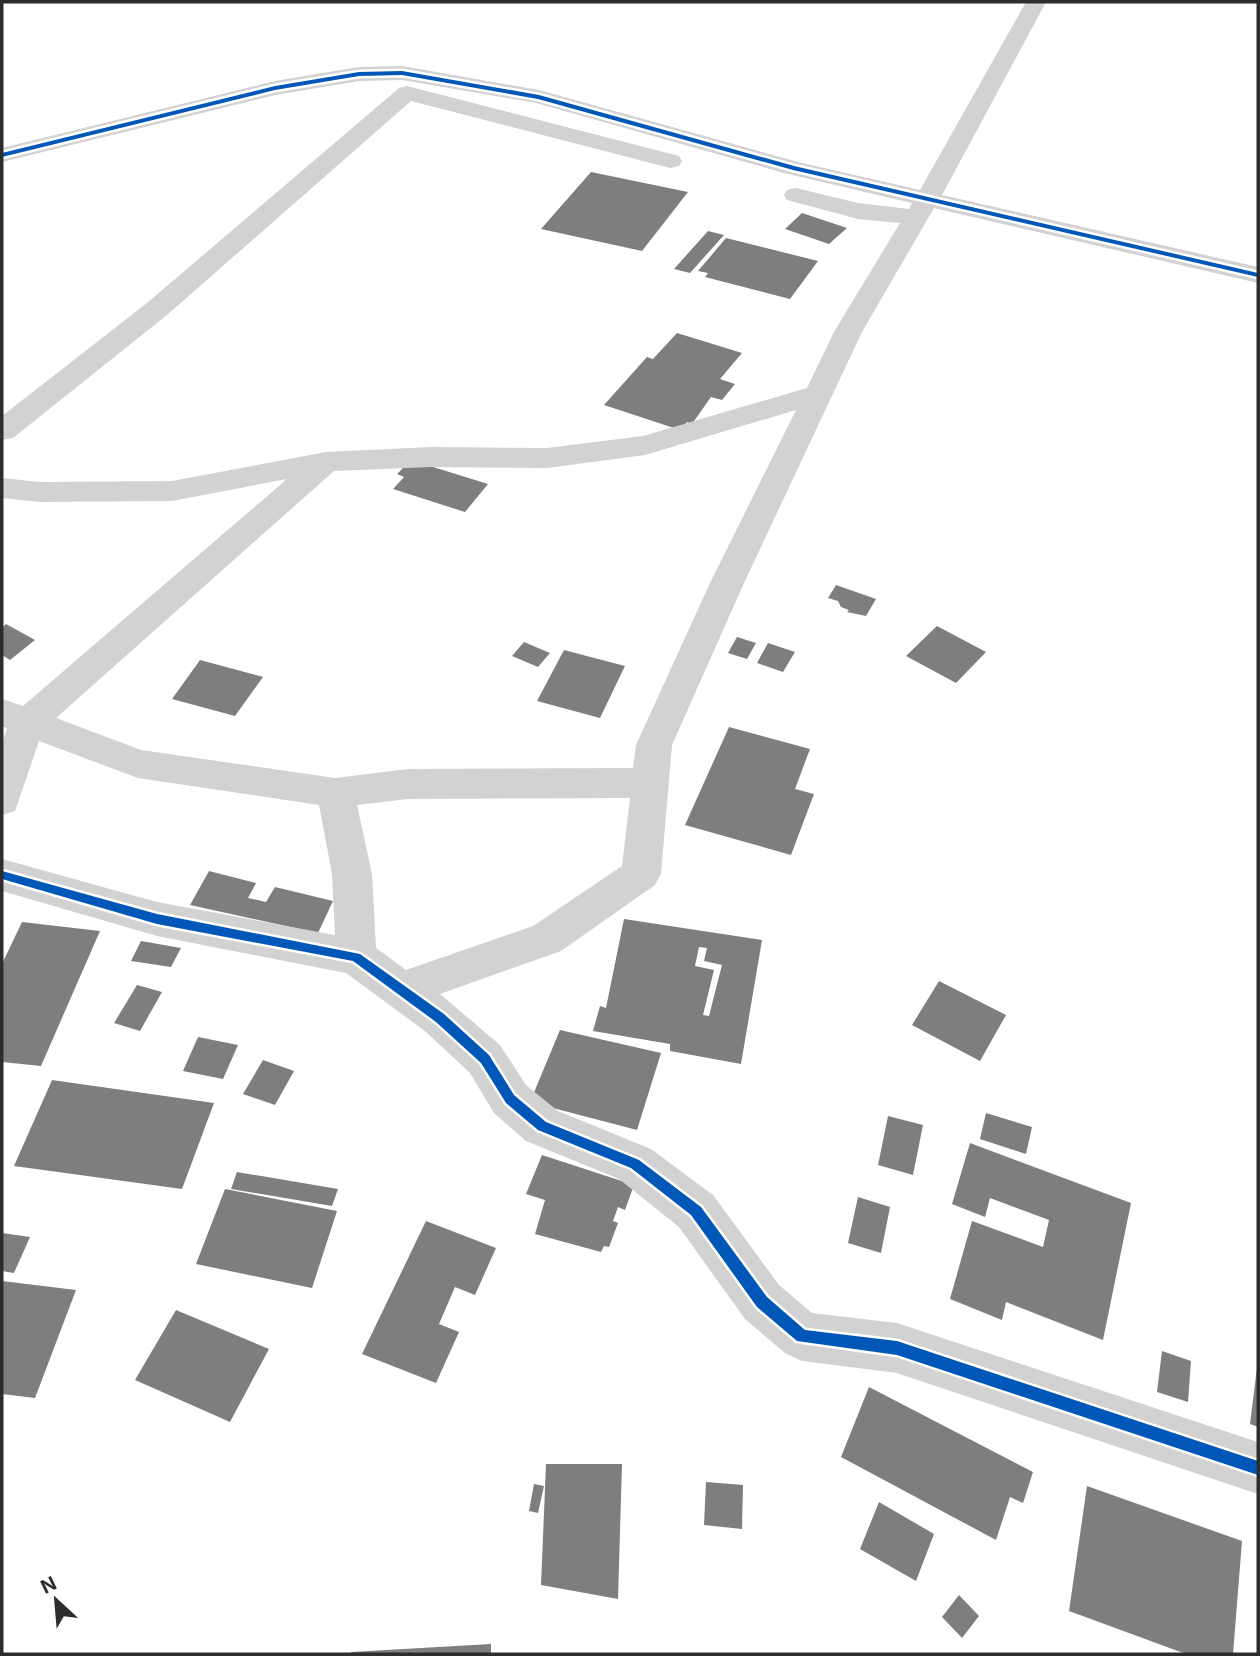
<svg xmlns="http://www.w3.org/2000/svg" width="1260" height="1656" viewBox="0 0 1260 1656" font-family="Inter,sans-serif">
  <rect width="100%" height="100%" fill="#fff"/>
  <path fill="#7e7e7e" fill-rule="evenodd" d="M591,172L688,192L642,251L541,229Z
    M802,213L847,228L829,244L785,229Z
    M708,231L724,235L690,273L674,269Z
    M726,238L818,261L790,299L705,277L708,273L698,271Z
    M677,333L742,353L720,379L735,384L722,400L711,397L692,424L687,422L680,430L604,405L647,357L653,359Z
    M417,462L488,484L465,512L393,489L404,477L397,474L406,465Z
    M836,585L876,599L866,616L847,612L849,610L841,607L838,601L828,598Z
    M6,624L35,640L10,660L2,655V628Z
    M937,626L986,652L956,683L906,656Z
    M737,637L756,643L747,659L728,653Z
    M524,642L550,653L538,667L512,656Z
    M768,643L795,652L783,672L757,663Z
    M564,650L625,666L600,718L537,701Z
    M200,660L263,677L235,716L172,699Z
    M729,727L810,749L795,789L814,794L791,855L685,825Z
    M209,871L256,883L248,898L266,902L275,887L333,901L318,933L190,905Z
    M624,919L762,940L741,1064L670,1051V1044L593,1031L600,1006L606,1008ZM699,947L707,948L704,961L722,965L709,1016L703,1015L714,970L695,966Z
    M22,922L100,931L41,1066L2,1062V964Z
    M141,941L181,948L171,967L131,961Z
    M939,981L1006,1015L980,1061L912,1025Z
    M137,985L162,992L140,1031L114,1023Z
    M560,1030L661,1053L637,1130L530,1102Z
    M198,1037L238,1045L223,1079L183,1071Z
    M263,1060L294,1071L275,1105L243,1094Z
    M52,1080L214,1103L182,1189L14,1166Z
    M986,1113L1032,1127L1026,1154L980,1139Z
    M888,1116L923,1125L913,1175L878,1165Z
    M970,1143L1131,1203L1103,1340L1006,1302L1002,1320L950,1299L972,1221L1043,1247L1049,1220L990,1198L985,1217L952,1204Z
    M542,1155L634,1185L625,1210L618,1207L613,1221L618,1223L609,1247L604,1246L601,1252L535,1234L545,1200L526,1194Z
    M237,1172L338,1189L332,1206L231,1189Z
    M225,1189L337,1211L312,1288L196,1264Z
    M858,1197L890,1207L881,1253L848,1243Z
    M426,1221L496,1248L475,1295L455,1287L439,1324L459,1332L436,1383L362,1354Z
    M2,1233L30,1237L14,1273L2,1271Z
    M2,1281L76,1290L35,1398L2,1394Z
    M176,1310L269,1349L230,1422L135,1380Z
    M1162,1351L1191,1361L1188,1402L1157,1392Z
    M1257,1368H1258V1427L1250,1424Z
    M869,1387L1033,1472L1023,1503L1010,1497L996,1540L841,1457Z
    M546,1464H622L618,1599L541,1585Z
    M706,1482L743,1485L742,1529L704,1525Z
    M534,1484L544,1486L538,1513L529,1511Z
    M1087,1486L1242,1541L1233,1654H1186L1069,1611Z
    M879,1502L934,1534L916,1581L860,1549Z
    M959,1595L979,1616L962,1638L942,1617Z
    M491,1644V1654H351V1652Z"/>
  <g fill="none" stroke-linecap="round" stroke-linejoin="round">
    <path fill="#d2d2d2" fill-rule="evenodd" d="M1026,2H1046L942,195L1258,267V283L934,208L862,332L744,583L672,745L661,874L655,885L561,951L440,994L500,1045L526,1085L558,1111L651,1149L713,1195L779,1285L812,1313L897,1323L1258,1442V1494L897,1373L802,1361L785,1353L745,1319L679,1227L619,1179L526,1141L494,1113L470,1073L425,1031L346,973L157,936L2,891V859L157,902L335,935L332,874L319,805L138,778L39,741L15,811L2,815V744L7,728L2,726V699L23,706L287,479L172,501L40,502L2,498V478L40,482L172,481L326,452L431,447L547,448L643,436L807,388L834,332L900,223L858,219L787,200L784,195L787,190L796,188L858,203L909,209L912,203L784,173L536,103L402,80L359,81L275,95L2,162V148L275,81L359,67L402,66L539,90L798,162L920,190ZM796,410L710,583L636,745L633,768L408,769L335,778L141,750L56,718L334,471L431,467L547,468L645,455ZM630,798L622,866L533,926L406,970L376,948L372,874L357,805L408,799Z
      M407,86L679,156L682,161L679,166L670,168L411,101L167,315L13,438L2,440V416L147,303L399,88Z"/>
    <g stroke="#fff" stroke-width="5">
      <path id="cycleway" d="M402,71L539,95L794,166L1258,273V277L793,170L538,99L402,75L359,76L275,90L2,157V153L275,86L359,72Z
        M2,871L157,914L360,954L444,1014L489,1055L514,1095L546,1122L639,1160L701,1207L767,1297L805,1330L897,1341L1258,1461V1475L897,1355L797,1341L757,1307L691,1215L631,1168L538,1130L506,1103L481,1063L436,1022L353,961L157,924L2,879Z"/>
    </g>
    <use href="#cycleway" fill="#0057b8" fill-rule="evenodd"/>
  </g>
  <rect width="1260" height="1656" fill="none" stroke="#2d2d2d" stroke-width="7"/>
  <g transform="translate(56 1600) rotate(334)" stroke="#ffffff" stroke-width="5" paint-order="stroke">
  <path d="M0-5L12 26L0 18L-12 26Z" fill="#2d2d2d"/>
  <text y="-10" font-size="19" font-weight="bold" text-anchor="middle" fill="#2d2d2d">N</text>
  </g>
</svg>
